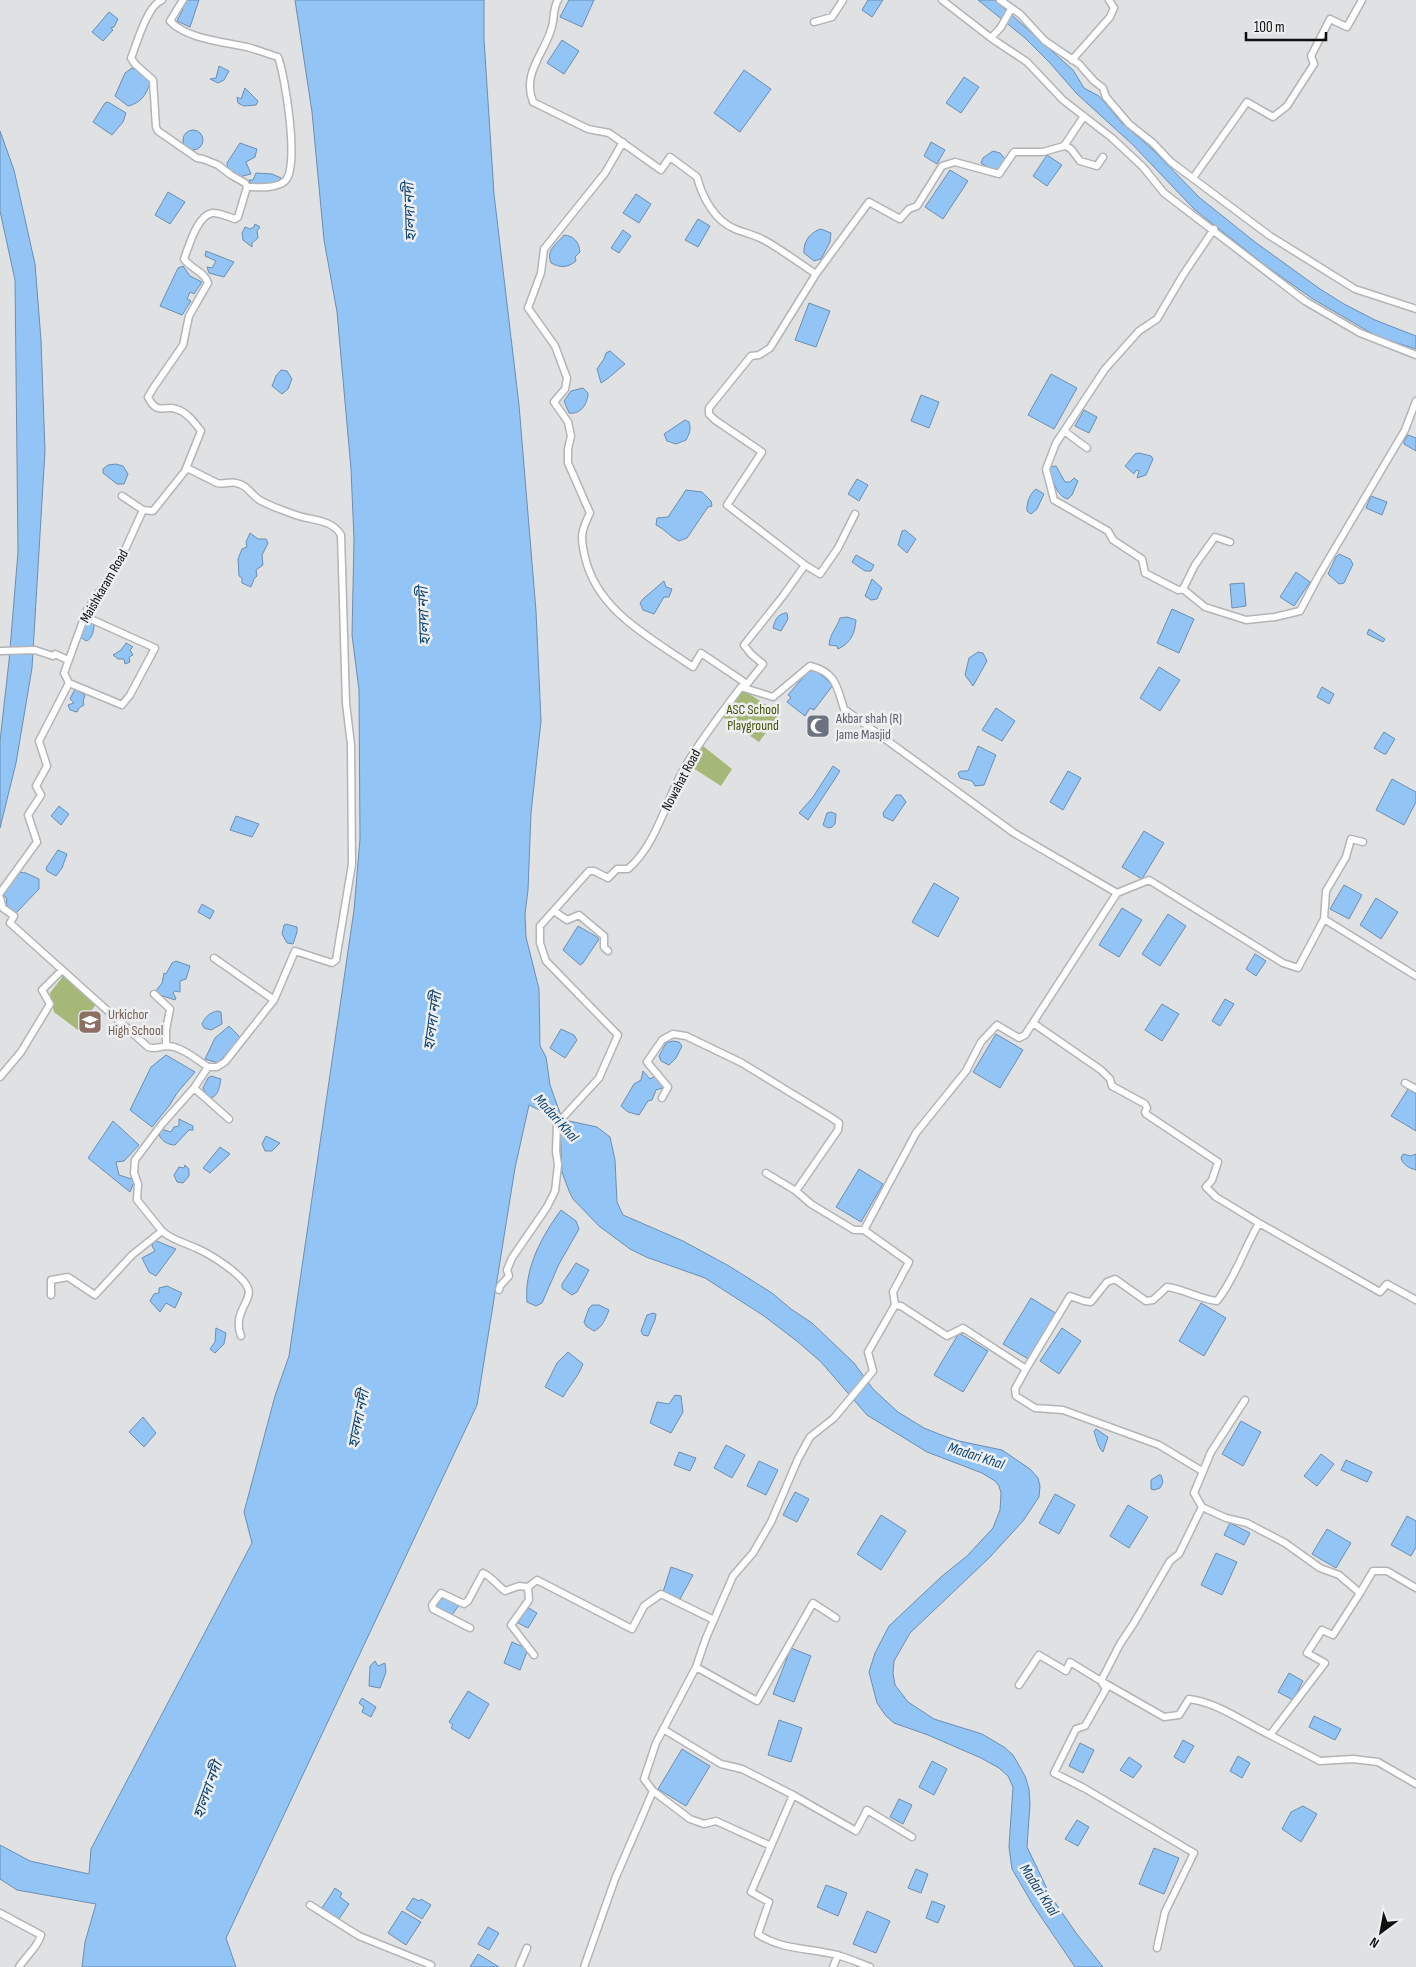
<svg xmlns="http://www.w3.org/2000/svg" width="1416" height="1967" viewBox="0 0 1416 1967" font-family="'Sofia Sans Condensed','Noto Sans Bengali',sans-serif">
  <rect width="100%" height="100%" fill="#e0e1e3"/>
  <path fill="#a6b878" d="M743,690L768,706L778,716L759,742L723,717Z
    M703,746L732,769L721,786L690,766Z
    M64,975L96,1004L78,1030L54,1012L50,993Z"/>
  <path fill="#93c4f6" stroke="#6b8eb1" d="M181,0H199L190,27L177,21L183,9L179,7Z
    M295,0H484V39L494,194L519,405L536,611L541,721L531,813L528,890L525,914L526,937L539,989L540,1046L546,1057L550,1085L560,1113L569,1121L597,1127L610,1137L615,1160L617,1202L623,1215L683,1241L729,1266L772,1293L791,1309L812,1323L854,1363L873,1389L898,1412L924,1428L944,1436L959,1441L1002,1450L1030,1469L1038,1478L1040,1486L1039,1497L1023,1521L989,1558L910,1633L894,1661L893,1673L895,1685L908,1702L934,1719L982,1734L1004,1747L1013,1755L1025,1776L1029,1789L1030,1804L1027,1847L1050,1895L1076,1933L1103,1967H1075L1033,1905L1012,1869L1009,1847L1013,1787L1008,1776L999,1768L981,1758L928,1735L894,1723L886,1716L877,1703L869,1672L875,1653L889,1626L941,1577L967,1556L993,1528L1000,1510L1001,1493L999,1486L995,1481L982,1473L927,1452L867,1415L821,1362L798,1342L764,1316L705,1278L646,1257L630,1249L599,1226L573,1199L569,1191L562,1172L560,1127L552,1116L529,1105L515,1168L477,1405L226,1938L236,1967H82L85,1942L96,1904L17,1890L0,1879V1845L30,1861L89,1874L91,1849L252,1543L244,1512L275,1396L289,1356L354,910L360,839L359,690L352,635L354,539L351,469L337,312L324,240L312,112Z
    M569,0H594L582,27L560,17Z
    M868,0H883L872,17L862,10Z
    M978,0H995L1073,70L1084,88L1099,96L1122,123L1152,149L1200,198L1255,242L1320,289L1344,304L1375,320L1416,336V349L1378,337L1313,299L1266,266L1195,210L1132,144L1077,94L1050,63L1025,38Z
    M109,12L118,19L114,27L111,28L113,30L103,41L92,32Z
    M562,40L579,51L564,74L547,63Z
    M219,66L229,71L224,80L218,83L210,79L216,78Z
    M132,68L144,73L150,83C146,95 141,103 128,106L115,96L125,73Z
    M744,70L771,89L740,132L714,113Z
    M964,77L979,87L961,113L946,103Z
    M245,88L258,101L256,105L244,106L238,103L237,97L241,99Z
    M108,102L126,113L123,122L112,135L93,122L105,103Z
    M183 140a10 10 0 1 1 20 0a10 10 0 1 1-20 0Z
    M0,131L14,170L35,264L41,340L45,451L32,668L16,763L0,828V741L9,661L18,552L15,280L0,211Z
    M931,142L945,150L937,164L924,156Z
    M240,143L257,149L255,157L246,162L251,174L239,177L228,172L227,163Z
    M993,151L1000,153L1006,160L998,170L994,171L981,163L983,158Z
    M1047,155L1062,165L1047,186L1033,176Z
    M950,170L968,181L943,219L925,207Z
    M256,173L272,174L281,178L280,182L252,186L249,180H253Z
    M168,192L185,202L170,224L155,215Z
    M636,194L651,204L639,223L623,213Z
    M698,219L710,226L698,247L685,240Z
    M255,224L260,227L257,231L258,238L252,243V247L243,240L242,233L245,227L250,229L254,227Z
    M821,229L831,233L830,242L821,259L814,261L804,253C803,242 810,232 821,229Z
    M623,230L631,236L619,253L611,248Z
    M564,235C574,236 579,242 580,252L575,257L576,261C567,268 561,268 551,263C546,249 556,245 564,235Z
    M206,251L234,262L224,277L209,273L207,267L212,268L216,261L205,256Z
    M183,266L190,276L202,282L194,294L190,292L187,299L191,301L182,315L160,306L178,268Z
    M809,303L830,311L816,347L795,340Z
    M610,351L625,364C616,371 611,377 601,383L597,369L604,359L606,353Z
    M281,370L287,371L292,379L288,389L282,394L272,386L276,376Z
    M1051,374L1077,388L1054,429L1028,415Z
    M583,388L588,393C588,403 581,415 569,413L564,401L571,391Z
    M921,395L939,402L929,428L911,421Z
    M1084,410L1097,417L1089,433L1075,426Z
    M685,420L689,422C691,429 690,433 686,440L676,444L667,441L664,434Z
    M1408,435L1416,438V451L1404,444V441Z
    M1139,453L1151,456L1153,459L1146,475L1137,478L1139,471L1136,470L1134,474L1125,466L1135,454Z
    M116,464L123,466L128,474L124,484H117L103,473V469L108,465Z
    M1056,466L1065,482H1070L1074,478L1078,481L1072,495L1068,499C1057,497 1050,477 1050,467Z
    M857,479L868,485L859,501L848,494Z
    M1036,489L1044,494L1037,509L1031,514L1027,511C1026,504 1030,493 1036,489Z
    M686,490L702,492L711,501L712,506L708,507L687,538L679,541C670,537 665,529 656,525L657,518L668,517Z
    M1371,496L1387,502L1382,515L1366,508Z
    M905,530L916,539L907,553L898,545L902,531Z
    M250,533L258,539H266L268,543L262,555L263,565L256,570L257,576L254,579L251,587L242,583V578L239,576L238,559L242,549L247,547L246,542Z
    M1339,554L1350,559L1353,564L1344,583L1339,584L1328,574L1336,557Z
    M856,555L874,565L871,571H865L852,562Z
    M1296,572L1310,582L1294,606L1280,597Z
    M872,579L882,588L877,599L871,600L865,596Z
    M664,581L666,587L672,589L669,597H664L654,614L643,610L640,603L644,598Z
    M1244,583L1246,606L1232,608L1230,584Z
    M1172,609L1194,619L1179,653L1157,643Z
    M785,613H787L788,619L781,631L773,628C775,620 777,615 785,613Z
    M847,617L856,620C855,633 851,643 838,649L837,646L829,645C830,633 837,628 840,618Z
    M87,620L94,623C94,629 93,639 86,641L79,636Z
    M1369,629L1385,639L1383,642L1367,634Z
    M126,643L133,647L130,650L133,655L129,657L130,662L125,664L124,659H118L113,655L121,650Z
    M978,652L983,653L987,661L973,686L965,675L969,658Z
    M1159,667L1180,680L1160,711L1140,698Z
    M810,669H814L833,685L814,710L810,708L805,716L787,702L791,697L788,695Z
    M1322,687L1334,694L1329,704L1317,697Z
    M75,689L85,695L83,702L84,705L79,708L77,712L70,710L68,705L74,703L70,699Z
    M996,708L1015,721L1002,741L982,730Z
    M1384,732L1395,739L1386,754H1384L1374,748Z
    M978,746L996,755L984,785L975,786L972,781L960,778L958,773L961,771H968Z
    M833,766L840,771L808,820L799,813L813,797Z
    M1068,771L1081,778L1063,810L1050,802Z
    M1392,779L1416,792V802L1404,825L1376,810Z
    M896,795H901L906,802L893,821L884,817L883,813Z
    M59,806L69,814L61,825L51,816Z
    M831,812L836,814L835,824L832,827L828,828L823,825L827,813Z
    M236,816L259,824L252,837L230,830Z
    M1144,831L1164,843L1142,879L1122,867Z
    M58,850L67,854L62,868L56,876L47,871L46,868Z
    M17,872L26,873L39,879V889L15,914L6,904L7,899L2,893Z
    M934,883L959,898L938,937L912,922Z
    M1344,885L1362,895L1349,919L1330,909Z
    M1376,898L1398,912L1381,939L1360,925Z
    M202,904L214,911L210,919L198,912Z
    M1122,908L1142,920L1119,957L1099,945Z
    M1168,914L1186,926L1160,966L1142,954Z
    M286,924L297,927V932L293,944L287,943L282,934L284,925Z
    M578,926L597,937L599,939L583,963L580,965L563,950Z
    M1255,954L1266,961L1256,976L1246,969Z
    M176,961L190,966L186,979L180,981V992L175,991L173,993L176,998L175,1000L157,994L156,991L162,983L164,973L166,974L172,963Z
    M1225,999L1234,1004L1220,1026L1212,1021Z
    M1162,1004L1179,1014L1162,1041L1145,1030Z
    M217,1011L221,1012L222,1024L211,1030L204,1028L202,1024C205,1017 209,1013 217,1011Z
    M229,1026L241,1038L218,1063L205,1059L215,1038Z
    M561,1029L574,1035L577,1040L565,1058L550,1048Z
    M996,1034L1023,1050L1000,1088L973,1072Z
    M673,1041L679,1042L682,1046L676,1058L669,1065L661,1061L659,1056L666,1043Z
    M166,1055L195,1072L177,1093L169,1106L152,1127L130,1110L151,1067Z
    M643,1071L650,1079L655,1076L666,1087L656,1090L652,1100L648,1101L639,1115L628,1112L621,1106L634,1084L641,1080Z
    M211,1076L221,1079C219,1089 218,1099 206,1098L203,1088L208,1078Z
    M1408,1089L1416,1094V1131L1391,1116Z
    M179,1119L193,1126V1130H189L175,1145C168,1145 162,1141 159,1135L161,1129L171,1132L174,1127L179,1126Z
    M113,1121L139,1145L124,1161L116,1162L119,1175L135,1180L130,1192L88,1158Z
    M266,1136L280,1143L272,1151H265L262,1144Z
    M220,1147L230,1154L210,1173L203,1168Z
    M1403,1154L1411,1156L1416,1154V1170C1409,1168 1403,1165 1401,1158Z
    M185,1165L189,1169V1176L183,1183L177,1182L174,1175L179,1167L184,1168Z
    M859,1169L883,1184L861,1222L836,1207Z
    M561,1210L576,1221L579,1229L559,1264L542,1303L536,1306L527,1302C524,1268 542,1236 561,1210Z
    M154,1240L176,1249L156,1276L149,1272L142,1258L155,1251L152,1246Z
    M576,1263L589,1270L577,1292L572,1295L562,1288V1284Z
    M167,1286L182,1293L175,1308L166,1303L160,1312L150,1301L154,1294L159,1293V1288Z
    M1031,1298L1057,1314L1030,1360L1003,1344Z
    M1201,1303L1226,1318L1204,1356L1179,1341Z
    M592,1305H599L609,1310C606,1318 602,1328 594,1331L586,1326L584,1322L589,1308Z
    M653,1313L656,1314L655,1320L648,1336L643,1335L641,1331L647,1315Z
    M216,1328L226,1333L224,1344L215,1353L210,1349L215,1342Z
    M1062,1328L1081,1341L1059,1374L1040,1361Z
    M959,1333L988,1351L963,1392L934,1375Z
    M568,1352L583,1364C578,1377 570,1385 563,1397L545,1387L557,1363Z
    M675,1395L681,1396L683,1412L671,1433L650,1423L657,1402L669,1404Z
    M143,1417L156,1433L144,1447L129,1432Z
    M1241,1421L1261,1432L1243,1466L1222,1454Z
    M1096,1429L1108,1437L1103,1452C1098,1448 1096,1437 1094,1431Z
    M726,1445L745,1455L732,1478L714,1468Z
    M679,1452L696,1458L690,1471L674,1465Z
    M1321,1454L1334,1464L1317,1486L1304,1476Z
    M1346,1460L1372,1472L1367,1482L1341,1470Z
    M759,1461L778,1470L766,1495L747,1486Z
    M1159,1475H1161L1163,1482L1160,1488L1154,1490L1151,1489V1480Z
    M795,1492L809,1499L797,1522L783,1515Z
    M1055,1494L1075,1505L1059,1534L1039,1523Z
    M1128,1505L1148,1517L1129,1548L1110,1536Z
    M881,1515L906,1531L881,1570L857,1554Z
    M1407,1516L1416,1521V1547L1411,1556L1391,1545Z
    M1230,1523L1250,1533L1244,1545L1224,1535Z
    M1327,1529L1351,1543L1336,1568L1312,1554Z
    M1216,1553L1237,1562L1222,1595L1201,1585Z
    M671,1567L693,1575L680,1599L663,1592Z
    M441,1596L459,1605L452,1615L435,1607Z
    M527,1607L537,1613L528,1628L518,1623Z
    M512,1642L528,1649L520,1670L504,1663Z
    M791,1648L811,1656L794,1702L773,1694Z
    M375,1661L378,1666L385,1663L386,1672L380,1688L369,1686L370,1666Z
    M1289,1673L1303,1681L1293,1700L1278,1692Z
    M468,1691L489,1704L469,1739L451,1728L453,1725L449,1722Z
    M362,1698L376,1707L371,1717L362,1712L364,1707L359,1703Z
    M1314,1716L1341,1729L1335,1740L1309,1727Z
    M779,1720L802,1728L791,1762L768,1755Z
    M1183,1740L1194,1746L1184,1763L1174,1757Z
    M1080,1743L1094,1750L1083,1773L1069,1766Z
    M682,1749L710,1766L686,1806L658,1789Z
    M1238,1756L1250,1763L1242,1778L1230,1771Z
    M1129,1757L1142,1766L1133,1778L1120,1770Z
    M932,1761L947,1769L934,1795L919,1787Z
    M899,1799L912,1805L903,1824L890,1817Z
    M1303,1806L1317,1814L1301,1842L1282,1829L1291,1812Z
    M1077,1820L1089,1827L1078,1846L1065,1839Z
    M1154,1848L1179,1858L1164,1894L1139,1884Z
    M916,1869L928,1874L921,1893L908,1888Z
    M826,1885L847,1893L838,1916L817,1907Z
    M335,1888L342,1893L340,1897L349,1904L339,1919L322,1908Z
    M413,1898L419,1901L421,1899L431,1905L422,1919L406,1909Z
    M932,1901L945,1906L938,1923L926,1918Z
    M402,1911L421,1922L406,1945L388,1933Z
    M867,1911L890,1921L876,1953L853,1944Z
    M488,1927L499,1933L489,1950L478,1944Z
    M478,1954L499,1967H470Z"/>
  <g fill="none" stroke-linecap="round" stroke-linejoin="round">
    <g stroke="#b2b4b6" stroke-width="9">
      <path id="minor" d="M183,0L170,21C186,39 225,42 247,47C258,50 268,54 278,57C285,75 300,168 285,181C276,189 258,187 247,187
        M558,0C552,10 555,19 551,30C543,55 522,74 533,102L588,129L609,133L661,170L670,157L697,177C702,197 715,221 735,229C745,233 755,235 764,240C782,250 799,263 816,274
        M942,0L991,38L1027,62L1063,100L1112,138L1143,167L1164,193L1305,301L1360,333L1416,355
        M1000,0L1020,14L1045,41L1079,64L1094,81L1103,88L1106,97L1129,124L1153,143L1171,162L1270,236L1355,289L1416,309
        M814,22L832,17L843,0
        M991,38L1001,27L1011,9
        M1072,60L1110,17L1114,8L1109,0
        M623,142L605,173L544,249L541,273L528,308L555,346L567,378L565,389L554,402L568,422L571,436L568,449V463L590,513C581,531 580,537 585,557C597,611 651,638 693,667L701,653L747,684
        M1064,145L1071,149L1080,161L1097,166L1103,157
        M1193,178L1247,102L1273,117L1287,106L1314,64L1311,56L1330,19L1347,27L1362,0
        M1064,431L1105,369L1139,331L1157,319L1183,275L1214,229
        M1087,448L1064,431L1056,443L1046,469L1054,500L1108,531L1113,540L1142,559L1145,573L1178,590L1183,589L1205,607L1246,620L1275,617L1300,611L1318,577L1405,430L1416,401
        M187,468L217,483C224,485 230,481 236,483C247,485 250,493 258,499C267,505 282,510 293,514C310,521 331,518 341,535L346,703L351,745L352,864L336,960L332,963L295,951L274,1000
        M122,496L143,510
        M805,565L727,505L762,452L715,420L709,414V408L751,356L759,355L770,348L816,274L869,202L900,219L909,209L917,206L942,166L955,162L999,174L1014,152H1043L1064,146L1084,116
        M1183,589L1195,565L1215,537L1230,542
        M1,651L35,650L53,656L55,654L68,660
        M69,683L122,705L130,695L155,648L84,616
        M0,893L37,842L28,815L41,795L36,786L47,766L39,741L69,683L64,673L87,610L118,565L143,510L153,511L185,471L201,431C194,422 187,412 176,409C165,405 157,416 148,397L154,387L183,345L189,316L208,283C206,273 190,268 184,259C189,246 197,216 212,213C219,212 228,217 235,219L238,217L247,187L245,183L231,175L218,165L203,159L197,158L158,131L156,127L153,80L135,64L131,58C137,43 147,6 162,0
        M1117,893L1149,880L1283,963L1298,968L1324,919L1326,891L1346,857L1351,839L1363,842
        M0,898L3,908L14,916L10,923L148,1047C154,1050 161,1046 168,1046C182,1047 196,1059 208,1067L194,1088L162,1124L135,1160L134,1173L138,1184L137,1200L162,1231L132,1255L95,1295L68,1277L51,1280V1295
        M554,911L567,920L579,915L604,936V947L608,951
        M1324,919L1416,976
        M154,994L170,1009L166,1030V1046
        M208,1067H217L225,1062L274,1000L214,958
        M0,1077L21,1052L50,1004L42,990L62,970
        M1405,1083L1416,1089
        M194,1088L229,1119
        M662,1098L668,1087L647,1062L662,1040L673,1034L686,1036L742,1063L832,1118L839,1123L838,1130L796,1191
        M766,1173L796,1191L811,1204L854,1230H864
        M1259,1223L1380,1292L1387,1284L1416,1300
        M162,1231C172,1240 183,1242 196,1248C210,1254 242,1274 248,1288C253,1301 232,1312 241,1336
        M499,1290L500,1286L509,1276L507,1270L512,1258L547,1207L555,1191L558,1165L556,1151L557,1124L599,1078L618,1035L546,961L540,943V926L589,871H594L608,878L617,869H628C658,843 666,798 686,765C702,738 722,712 741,687L744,688L763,664L751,654L744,645L783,596L805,565L820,574L838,548L855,514
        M895,1305L901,1306L947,1336L963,1328L1026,1369L1015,1389L1016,1396L1035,1408L1063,1410L1159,1445L1202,1471
        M1026,1369L1070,1296L1084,1301L1091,1302L1107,1282L1115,1279L1146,1301L1153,1300L1167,1287C1184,1289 1199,1299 1217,1301C1235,1278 1244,1249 1259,1223L1216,1197L1206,1187L1212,1180L1218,1162L1146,1114L1145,1112L1147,1108L1145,1104L1112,1086L1110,1079L1101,1070L1033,1023
        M1245,1400L1211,1452L1194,1493L1202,1507L1226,1518L1247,1523L1285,1543L1320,1568L1339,1575L1360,1593L1333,1635L1322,1630L1307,1653L1325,1663L1270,1735L1320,1761L1353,1759L1378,1762L1416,1784
        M1202,1507L1179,1554L1170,1561L1134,1623L1120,1644L1101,1681L1164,1717L1179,1715L1189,1699C1219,1703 1243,1722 1270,1735
        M528,1587L529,1600L511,1625L534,1655
        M1360,1593L1373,1571H1387L1416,1588
        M470,1628L433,1609L432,1605L441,1593L464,1604L468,1601L483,1573C492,1577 497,1585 505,1591L519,1586L528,1587L537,1580L632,1629L644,1606L661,1594L714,1620
        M696,1667L757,1701L813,1603L836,1618
        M1019,1685L1039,1655L1066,1671L1070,1662L1101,1681L1106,1689L1085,1726L1076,1729L1054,1773L1084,1788L1194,1853L1165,1912L1157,1948
        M663,1729L721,1764L742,1769L793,1795
        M653,1791L690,1819L704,1824L716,1821L771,1846L751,1892L769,1902L758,1934C780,1950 811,1948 837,1955C848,1958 859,1963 870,1967
        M771,1846L793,1795L856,1831L867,1810L912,1837
        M310,1905L359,1936L431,1965L430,1967
        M0,1913L41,1935C38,1947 26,1956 19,1967
        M519,1967L527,1948
        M584,1967L615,1879L653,1791L644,1779L656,1743L696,1667L706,1638L733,1576L753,1553L771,1522L798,1459L810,1437L834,1418L873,1371L868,1352L895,1305L893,1292L909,1262L864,1230L916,1133L966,1071L981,1042L997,1025L1019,1038L1025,1035L1117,893L1014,833L844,709C837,687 836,672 810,666L773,697L744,688
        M833,1967L838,1955"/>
    </g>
    <use href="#minor" stroke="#fff" stroke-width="6"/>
  </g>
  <defs>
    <g id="mosque-square" transform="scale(1.25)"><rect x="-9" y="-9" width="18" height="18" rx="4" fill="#6b7280" stroke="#edeff1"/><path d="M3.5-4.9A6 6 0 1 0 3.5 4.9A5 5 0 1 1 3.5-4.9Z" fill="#fff"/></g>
    <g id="school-square" transform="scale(1.25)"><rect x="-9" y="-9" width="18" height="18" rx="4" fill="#8d6e63" stroke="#edeff1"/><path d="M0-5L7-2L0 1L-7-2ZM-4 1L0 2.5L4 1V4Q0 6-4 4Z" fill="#fff"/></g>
  </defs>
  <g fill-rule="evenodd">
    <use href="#mosque-square" x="818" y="726"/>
    <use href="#school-square" x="90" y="1022"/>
  </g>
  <g text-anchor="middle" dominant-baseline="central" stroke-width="5" stroke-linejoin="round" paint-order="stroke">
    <g font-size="14" fill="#0e0f0f" stroke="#edeff1">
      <text transform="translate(104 586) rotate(-60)">Maishkaram Road</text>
      <text transform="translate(681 780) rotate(-62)">Nowahat Road</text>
    </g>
    <g font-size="14" fill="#45540b" stroke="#edeff1">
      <text x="753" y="709">ASC School<tspan x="753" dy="16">Playground</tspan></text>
    </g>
    <g font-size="14" fill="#5b616d" stroke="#edeff1" text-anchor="start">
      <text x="836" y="718">Akbar shah (R)<tspan x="836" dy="16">Jame Masjid</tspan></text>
    </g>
    <g font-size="14" fill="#785e54" stroke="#edeff1" text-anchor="start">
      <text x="108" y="1014">Urkichor<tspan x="108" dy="16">High School</tspan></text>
    </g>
    <g font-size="15" font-style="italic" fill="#0f4371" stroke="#edeff1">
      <text transform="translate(410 212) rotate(-92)">হালদা নদী</text>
      <text transform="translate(424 616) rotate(-92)">হালদা নদী</text>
      <text transform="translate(433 1021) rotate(-82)">হালদা নদী</text>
      <text transform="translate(556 1118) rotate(48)">Madari Khal</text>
      <text transform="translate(359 1419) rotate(-79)">হালদা নদী</text>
      <text transform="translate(976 1456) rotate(18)">Madari Khal</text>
      <text transform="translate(208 1790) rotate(-70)">হালদা নদী</text>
      <text transform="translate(1039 1890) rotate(57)">Madari Khal</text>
    </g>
  </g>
  <g transform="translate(1381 1932) rotate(212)" stroke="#edeff1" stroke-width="4" paint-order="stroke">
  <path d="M0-4L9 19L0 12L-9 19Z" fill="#0e0f0f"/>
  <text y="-8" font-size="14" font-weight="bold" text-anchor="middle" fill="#0e0f0f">N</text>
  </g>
  <path d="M1246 32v8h80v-8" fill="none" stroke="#0e0f0f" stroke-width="2.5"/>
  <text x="1254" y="32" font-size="15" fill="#0e0f0f" stroke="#edeff1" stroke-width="4" paint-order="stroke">100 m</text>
</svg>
